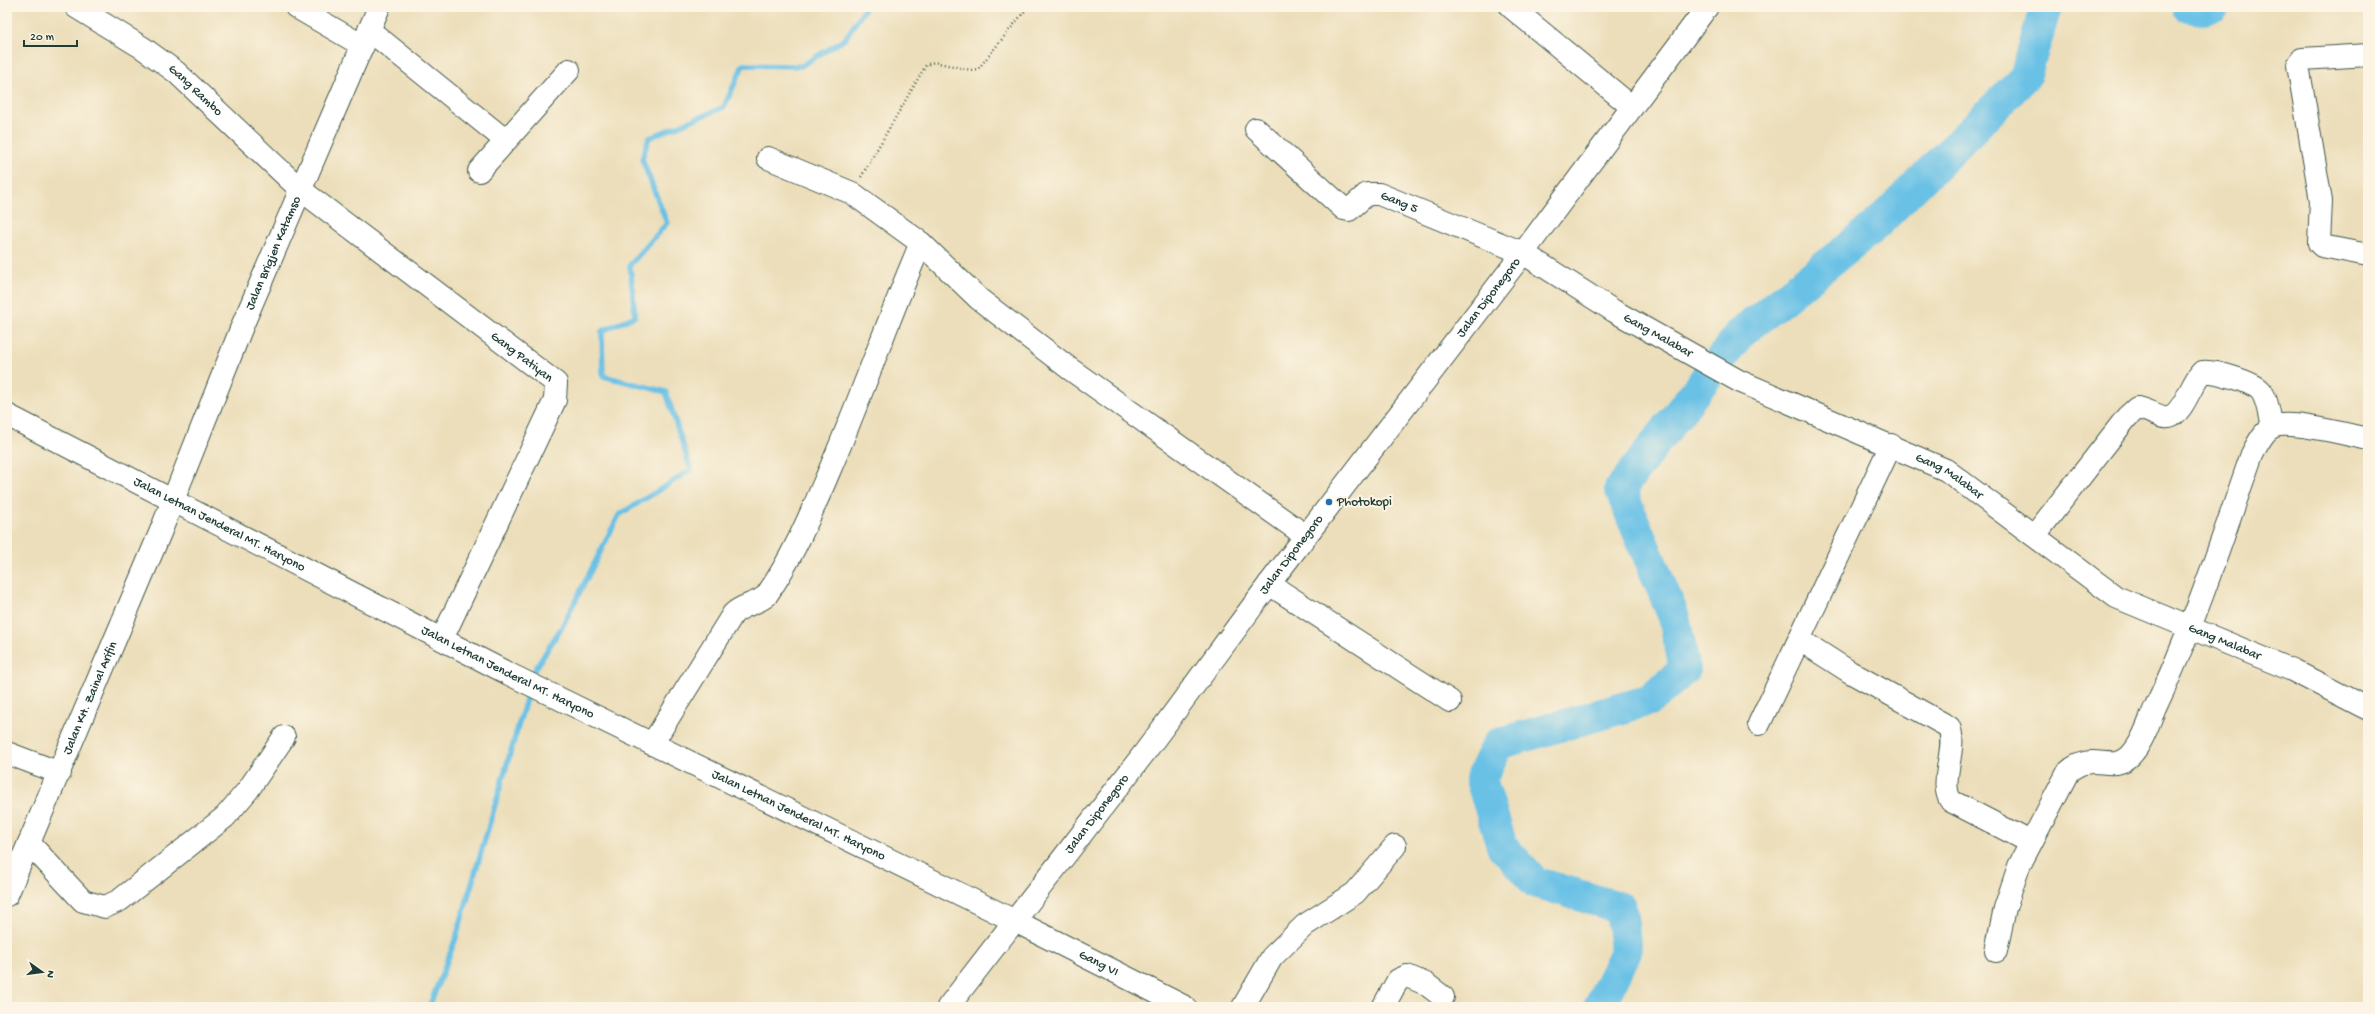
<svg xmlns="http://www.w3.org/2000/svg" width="2375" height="1014" viewBox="0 0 2375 1014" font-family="'Gochi Hand',sans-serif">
  <rect width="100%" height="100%" fill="#fcf5e5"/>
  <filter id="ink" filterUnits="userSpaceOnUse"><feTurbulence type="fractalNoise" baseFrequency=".025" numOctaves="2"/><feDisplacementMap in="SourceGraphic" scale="8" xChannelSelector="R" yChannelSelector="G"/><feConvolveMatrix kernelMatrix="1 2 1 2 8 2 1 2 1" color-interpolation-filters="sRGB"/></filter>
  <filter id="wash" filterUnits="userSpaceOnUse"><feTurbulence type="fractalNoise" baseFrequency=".012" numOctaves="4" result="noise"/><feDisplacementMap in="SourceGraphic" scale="16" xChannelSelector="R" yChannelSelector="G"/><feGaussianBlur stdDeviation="0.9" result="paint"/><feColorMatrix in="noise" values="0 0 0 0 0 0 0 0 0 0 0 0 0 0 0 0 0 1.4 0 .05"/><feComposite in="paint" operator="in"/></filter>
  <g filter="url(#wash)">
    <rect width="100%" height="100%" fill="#ecdeba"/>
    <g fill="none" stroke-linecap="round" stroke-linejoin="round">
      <path stroke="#69c1e6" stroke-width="5.5" d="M531,681L534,671L563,625L619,515L691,470L666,392L603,376L602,331L635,316L630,265L667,223L642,159L649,138L724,107L743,65L801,66L845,39L866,7
        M429,1007L456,938L529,689"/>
      <path stroke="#69c1e6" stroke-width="32" d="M2188,7L2204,9L2213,7
        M1599,1007L1626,952L1621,908L1535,882L1502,846L1481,779L1498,744L1650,700L1685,669L1674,617L1620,489L1740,334L1876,225L2025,77L2046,7"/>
    </g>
  </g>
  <g filter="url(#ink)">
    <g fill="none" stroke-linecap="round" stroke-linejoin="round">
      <g stroke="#3e5548" stroke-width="24">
        <g id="minor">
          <path id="s1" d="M76,7L143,48L176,72L301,190L556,383L555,400L442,639"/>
          <path d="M296,7L363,46"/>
          <path d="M1511,7L1632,107"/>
          <path d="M369,30L505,140"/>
          <path d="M2368,55L2302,59L2298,65L2321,201L2319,243L2322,246L2368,255"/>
          <path id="s2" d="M1256,129L1344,209L1349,210L1367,194H1379L1523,253L1614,311L1739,381L1946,470L2116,597L2292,670L2368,709"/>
          <path d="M768,158L852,193L921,243L979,299L1070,369L1306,536"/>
          <path d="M479,171L569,70"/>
          <path d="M2035,535L2127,417L2137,408C2147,408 2159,419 2169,417C2184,413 2192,381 2202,372C2214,370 2254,382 2261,391C2268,400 2269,416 2272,427"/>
          <path d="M1269,584L1450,701"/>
          <path d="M1800,640L1850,672L1949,727C1958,748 1938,783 1951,801L2030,842"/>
          <path d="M1759,724L1891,445"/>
          <path d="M652,744L733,614C743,604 755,605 766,596C792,559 810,516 828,474C861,398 888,319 921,243"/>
          <path d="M7,753L60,773"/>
          <path d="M29,843L83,901L105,907L120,900L225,817L248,790L284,737"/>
          <path id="s3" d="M7,895L160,533L243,324L379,7"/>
          <path id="s4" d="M1013,920L1185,1007"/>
          <path d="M1996,951L2005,908L2019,866L2068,772C2092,750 2112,774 2130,756C2142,744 2148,724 2155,708C2194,627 2222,539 2252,454C2257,445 2263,432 2272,427C2290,419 2348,435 2368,439"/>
          <path d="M1243,1007L1272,957L1305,925L1355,893L1395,846"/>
          <path d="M1383,1007L1398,980L1407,976L1426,984L1443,997"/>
        </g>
      </g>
      <g stroke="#3e5548" stroke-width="24">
        <g id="major">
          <path id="s5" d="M7,415L509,674L1013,920"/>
          <path id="s6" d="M948,1007L1145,752L1269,584L1523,253L1707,7"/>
        </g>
      </g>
      <path stroke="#3e5548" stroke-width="2.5" stroke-dasharray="1 3" stroke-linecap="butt" d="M861,177L926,65L934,62L971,70L978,69L1028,7"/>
      <use href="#minor" stroke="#fff" stroke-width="22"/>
      <use href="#major" stroke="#fff" stroke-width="22"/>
    </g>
  </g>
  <circle fill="#1f6fb2" stroke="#fcf5e5" stroke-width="1.5" cx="1329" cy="502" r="4"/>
  <g text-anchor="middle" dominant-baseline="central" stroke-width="4" stroke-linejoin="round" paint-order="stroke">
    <g font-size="13" fill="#1f3d34" stroke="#fcf5e5">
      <text stroke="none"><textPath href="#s1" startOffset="146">Gang Rambo</textPath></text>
      <text stroke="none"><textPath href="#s2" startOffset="182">Gang 5</textPath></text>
      <text stroke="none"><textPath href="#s3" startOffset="695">Jalan Brigjen Katamso</textPath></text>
      <text stroke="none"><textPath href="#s6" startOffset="892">Jalan Diponegoro</textPath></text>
      <text stroke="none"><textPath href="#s2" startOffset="474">Gang Malabar</textPath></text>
      <text stroke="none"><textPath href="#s1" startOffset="568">Gang Patiyan</textPath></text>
      <text stroke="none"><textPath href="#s2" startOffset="798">Gang Malabar</textPath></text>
      <text stroke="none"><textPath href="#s5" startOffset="239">Jalan Letnan Jenderal MT. Haryono</textPath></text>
      <text stroke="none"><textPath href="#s6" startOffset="568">Jalan Diponegoro</textPath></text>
      <text stroke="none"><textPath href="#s2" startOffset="1122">Gang Malabar</textPath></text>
      <text stroke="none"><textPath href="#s5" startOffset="563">Jalan Letnan Jenderal MT. Haryono</textPath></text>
      <text stroke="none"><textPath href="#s3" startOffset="214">Jalan KH. Zainal Arifin</textPath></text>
      <text stroke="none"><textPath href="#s6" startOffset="244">Jalan Diponegoro</textPath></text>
      <text stroke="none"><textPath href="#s5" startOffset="887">Jalan Letnan Jenderal MT. Haryono</textPath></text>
      <text stroke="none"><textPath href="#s4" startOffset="96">Gang VI</textPath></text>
    </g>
    <g font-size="13" fill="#1f3d34" stroke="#fcf5e5" text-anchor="start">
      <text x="1337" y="502">Photokopi</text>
    </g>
  </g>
  <rect width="2375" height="1014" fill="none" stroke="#fcf5e5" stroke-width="24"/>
  <g transform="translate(42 972) rotate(104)" stroke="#fcf5e5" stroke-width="3" paint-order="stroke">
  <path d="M0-3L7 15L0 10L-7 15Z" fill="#1f3d34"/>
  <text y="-6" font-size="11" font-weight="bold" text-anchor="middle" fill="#1f3d34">N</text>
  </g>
  <path d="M24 40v6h53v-6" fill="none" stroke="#1f3d34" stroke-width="2"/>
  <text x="30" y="40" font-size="12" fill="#1f3d34" stroke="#fcf5e5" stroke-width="3" paint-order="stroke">20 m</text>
</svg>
